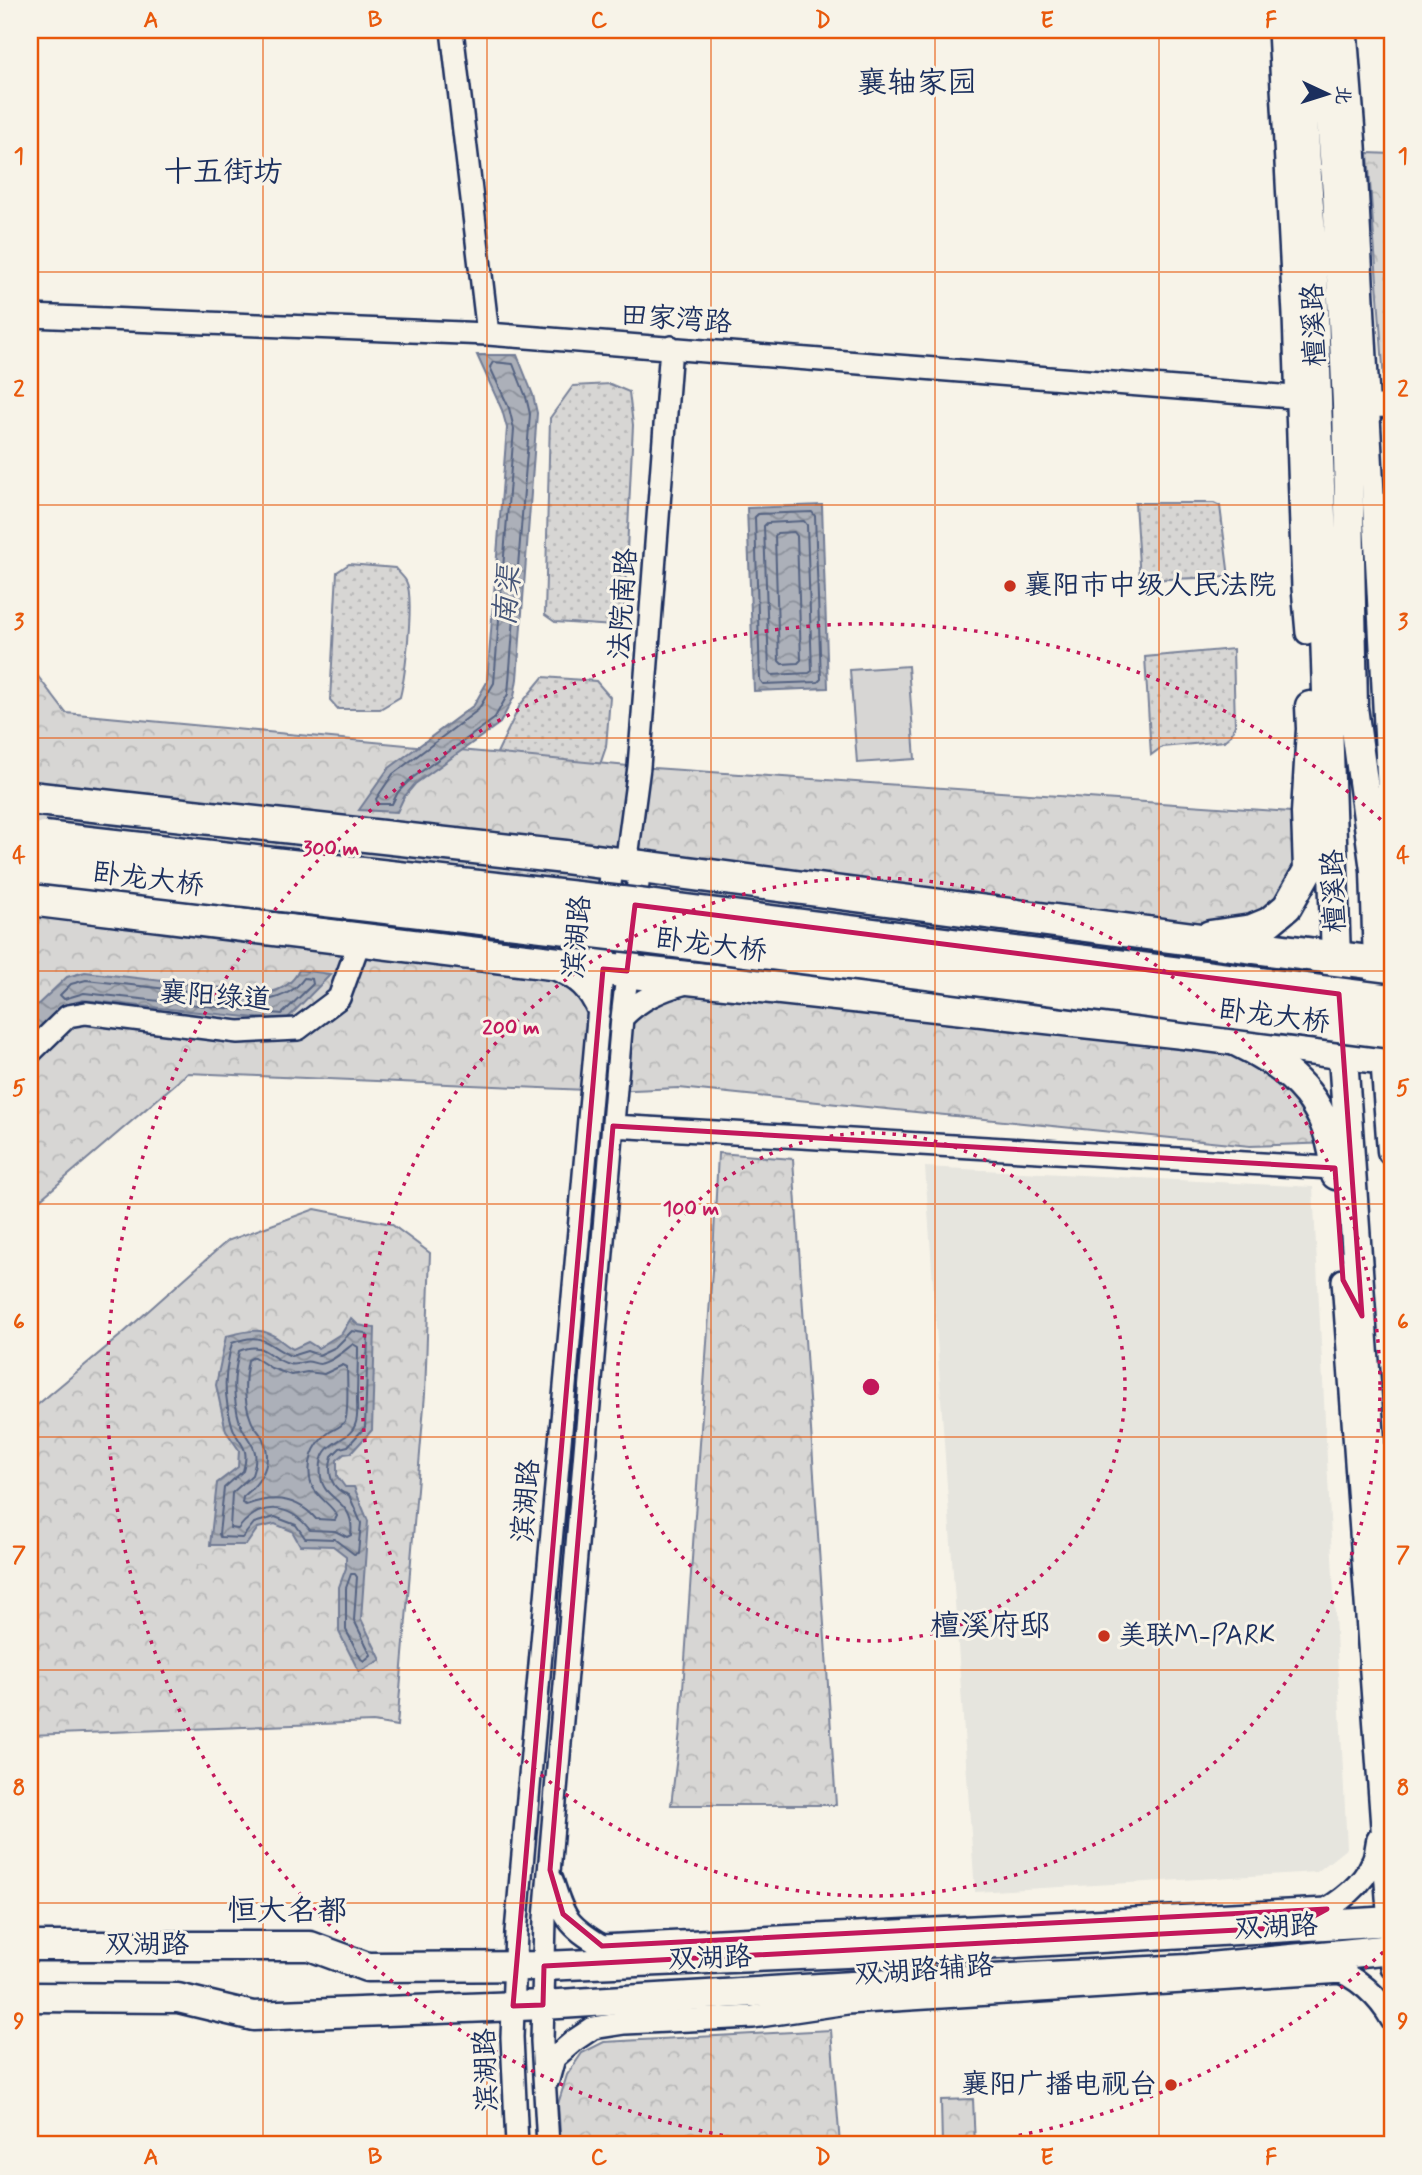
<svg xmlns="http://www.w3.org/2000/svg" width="1422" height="2175" viewBox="0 0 1422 2175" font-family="Mynerve,'LXGW WenKai TC',sans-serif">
  <defs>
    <pattern id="grass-dots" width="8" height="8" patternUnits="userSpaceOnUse" patternTransform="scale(1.75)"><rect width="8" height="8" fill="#d7d6d4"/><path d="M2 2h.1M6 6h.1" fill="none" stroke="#b8b8b8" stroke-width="1.8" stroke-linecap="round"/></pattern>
    <pattern id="forest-crowns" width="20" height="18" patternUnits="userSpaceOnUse" patternTransform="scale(1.75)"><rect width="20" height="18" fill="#d7d6d4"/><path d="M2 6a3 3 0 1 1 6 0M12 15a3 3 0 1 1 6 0" fill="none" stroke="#b8b8b8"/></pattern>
    <pattern id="water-waves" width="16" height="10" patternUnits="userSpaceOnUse" patternTransform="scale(1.75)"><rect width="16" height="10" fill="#acb0b9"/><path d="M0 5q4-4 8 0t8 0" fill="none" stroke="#8b909a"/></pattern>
  </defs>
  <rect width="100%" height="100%" fill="#f7f3e8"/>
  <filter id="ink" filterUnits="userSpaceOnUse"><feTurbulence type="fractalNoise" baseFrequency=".0143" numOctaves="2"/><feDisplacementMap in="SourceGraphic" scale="14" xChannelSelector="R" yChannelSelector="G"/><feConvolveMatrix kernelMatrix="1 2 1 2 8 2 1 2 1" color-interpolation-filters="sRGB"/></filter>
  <g filter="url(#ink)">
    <path fill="#e6e5de" d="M925,1167L1313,1187L1347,1848L1317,1872L975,1892Z"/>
    <path fill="url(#grass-dots)" stroke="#798299" stroke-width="2" d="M610,384L629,392L633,425L624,613L614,626L555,622L545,615L550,418L573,386Z
      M1135,503H1214L1220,506L1229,577L1140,580Z
      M349,564L395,568C398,572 403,576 406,581C415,597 405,677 400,697L380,709H338L330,700L337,572Z
      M1233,649L1235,725L1231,735L1224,741L1162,747L1151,755L1145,657Z
      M543,677L596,681L610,697L606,747L591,791L497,753L520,705Z"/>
    <path fill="url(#forest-crowns)" stroke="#798299" stroke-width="2" d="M1368,153L1392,154V396H1385Z
      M30,666L66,713L639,767L1306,813L1287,907L1228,934L1227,1037L1267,1057L1331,1143L1250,1146L679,1088L610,1091L188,1073L30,1208Z
      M718,1153L793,1159L836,1805H671L680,1732L713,1256Z
      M315,1209L391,1224L430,1253L425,1394L397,1726L373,1722L30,1735V1411L121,1335L227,1241Z
      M831,2030L840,2145H561L558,2104L567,2075L582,2053L604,2042Z
      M973,2099L975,2145H942L941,2100Z"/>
    <path fill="#d7d6d4" stroke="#798299" stroke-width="2" d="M908,666L915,759L857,763L850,670Z"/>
    <path fill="url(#water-waves)" stroke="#727c95" stroke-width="2" d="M477,355H517L533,395L537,413L517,679L514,697L500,723L415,784L404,797L397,812L359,810L388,769L474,705L487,682L507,428L502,410Z
      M822,505L828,688L754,691L747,508Z
      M299,970L331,974L285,1021L83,1000L67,1005L30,1039V1012L67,977L85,972L267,993C282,990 293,983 299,970Z
      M351,1318L358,1325L375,1328L372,1430L351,1453L344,1454L337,1460V1476L345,1487H354L368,1521L361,1619L381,1660L359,1672L339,1632V1587L346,1568V1556L333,1546L300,1545L292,1531L275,1524L258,1528L246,1545H210L217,1483L238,1467L239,1450L226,1431L216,1385L226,1336C240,1333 257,1327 270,1334C278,1337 285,1345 293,1349L308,1342L318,1348L342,1333Z"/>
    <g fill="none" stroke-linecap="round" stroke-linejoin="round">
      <path stroke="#556382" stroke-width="2" d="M493,362L513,364L526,397L530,414L508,694L494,719L411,779L398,792L392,804H378L376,799L393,774L478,710L494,683L514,429L509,408L490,367Z
        M812,512L815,516L821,679L818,682L763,684L760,680L755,517L758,514Z
        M804,521L807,525L812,671L809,673L772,675L769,671L764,526L767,523Z
        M794,532L797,536L801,660L798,663L782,664L779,661L775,536L777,533Z
        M304,978L312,979L313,984L282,1014L84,993L64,999L60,995L71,984L86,980L267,1000C282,997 296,990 304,978Z
        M352,1331L365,1333L368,1336L365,1427L348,1446L340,1448L332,1456C327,1474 331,1490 349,1495L361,1523L358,1553L354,1554L334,1539L305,1538L296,1525L275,1517L254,1523L242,1538L220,1537L219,1534L224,1488L243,1471C251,1444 238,1446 232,1425C223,1393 224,1375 232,1343C263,1331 265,1344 291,1356L307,1351L319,1355L336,1347Z
        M353,1344L358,1347C358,1365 357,1383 357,1401C357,1407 358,1416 356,1422C350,1446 316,1436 321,1477C323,1501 356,1500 351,1535L347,1537L335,1531L310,1530C289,1503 260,1501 238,1529L230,1528L232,1493L252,1475C262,1445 248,1445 240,1423C232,1395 233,1378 239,1351C265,1340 267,1358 289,1364C295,1366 298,1363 304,1362C310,1360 314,1364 320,1364C332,1362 344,1351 353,1344Z
        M254,1357L271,1368L291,1375L307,1372L324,1374L343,1365L347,1367C347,1378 349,1412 345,1421C341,1428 333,1429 327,1434C313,1445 306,1464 311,1483C316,1498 332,1504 337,1516L335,1520L316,1519C297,1497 273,1495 246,1505L242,1503L243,1497C260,1483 274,1463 263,1439C260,1432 253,1427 251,1420C243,1400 244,1380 248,1360Z
        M351,1574H355L357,1577L354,1620L371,1655L364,1661L361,1659L346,1630V1588Z"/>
      <g stroke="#1b2f5e" stroke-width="26">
        <path id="minor" d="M452,30L488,334
          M1279,30L1294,315L1303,588L1307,633
          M1346,30L1355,146L1392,860
          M30,316L488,334L1318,399
          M1356,404L1392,407
          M626,865L639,767L671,347
          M555,969C579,980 588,987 599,1012
          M622,1018C640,999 660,990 686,983
          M30,1053L68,1016L86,1013L238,1032L298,1029L339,998L360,940
          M613,1126L1348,1169
          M1343,1280L1392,1967
          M552,1880C564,1918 567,1925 602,1946L1327,1909
          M1317,1914C1339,1903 1363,1885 1373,1861C1376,1855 1376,1846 1378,1839
          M1331,1968C1357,1976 1379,1997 1392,2020
          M548,2080L554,2058L575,2040L593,2028L625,2023L753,2017L847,2003L1343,1972
          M517,2145L512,2037L516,1932L612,863
          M548,2145L542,2041L545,1919L622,1018L640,867"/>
      </g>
      <g stroke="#1b2f5e" stroke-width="33">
        <path id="major" d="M1297,30L1312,250L1336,958L1392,1752
          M1324,30L1337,193L1347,404L1353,707L1375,870L1378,963L1392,1151
          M1210,935L1252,929L1269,922L1287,907L1308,870L1306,813L1311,729L1310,706
          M1237,1042C1297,1071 1331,1105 1336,1175
          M30,1946H310L367,1967L544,1966L846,1953L1392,1921
          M30,1997L178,1998L253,2016L543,2005L852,1986L1189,1969L1392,1949"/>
      </g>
      <g stroke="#1b2f5e" stroke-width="37">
        <path id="highway" d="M30,798L565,857L1392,965
          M30,899L559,964L1192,1033L1392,1059"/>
      </g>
      <use href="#minor" stroke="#f7f3e8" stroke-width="21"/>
      <use href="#major" stroke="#f7f3e8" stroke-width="28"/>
      <use href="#highway" stroke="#f7f3e8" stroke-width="32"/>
      <g stroke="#1b2f5e" stroke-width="37" stroke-linecap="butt">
        <path id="highway-bridge" d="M44,838L630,904L1392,1001
          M38,867L628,935L1392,1032"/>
      </g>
      <use href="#highway-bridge" stroke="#f7f3e8" stroke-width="32"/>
    </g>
  </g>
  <path fill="none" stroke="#c2185b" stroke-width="5" stroke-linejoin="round" d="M635,905L1339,994L1362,1316L1343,1280L1335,1168L613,1126L550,1870L563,1914L602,1946L1327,1909L1294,1927L544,1966L543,2005L513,2006L603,969L627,971Z"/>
  <path fill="none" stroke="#e8590c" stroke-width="2" stroke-opacity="0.55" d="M263,30V2145M487,30V2145M711,30V2145M935,30V2145M1159,30V2145M30,272H1392M30,505H1392M30,738H1392M30,971H1392M30,1204H1392M30,1437H1392M30,1670H1392M30,1903H1392"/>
  <g fill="none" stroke="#c2185b" stroke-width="3.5" stroke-dasharray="3.5 7">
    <circle cx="871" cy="1387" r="254"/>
    <circle cx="871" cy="1387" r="509"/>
    <path d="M1391 1945A763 763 0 0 1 957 2145M785 2145A763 763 0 1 1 1391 829"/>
  </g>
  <g fill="#c8321e" stroke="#f7f3e8" stroke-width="2.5">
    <circle cx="1010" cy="586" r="7"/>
    <circle cx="1104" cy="1636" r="7"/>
    <circle cx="1171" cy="2085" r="7"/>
  </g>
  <g text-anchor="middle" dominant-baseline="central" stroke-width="6" stroke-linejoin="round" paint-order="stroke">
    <g font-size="28" fill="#1b2f5e" stroke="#f7f3e8">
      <text transform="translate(676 320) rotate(4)">田家湾路</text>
      <text transform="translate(1315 325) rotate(-92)">檀溪路</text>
      <text transform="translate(624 604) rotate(-86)">法院南路</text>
      <text transform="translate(148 880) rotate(7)">卧龙大桥</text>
      <text transform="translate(1335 891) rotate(-92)">檀溪路</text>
      <text transform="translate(578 937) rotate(-85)">滨湖路</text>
      <text transform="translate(711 946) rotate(7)">卧龙大桥</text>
      <text transform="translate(215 997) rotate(4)">襄阳绿道</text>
      <text transform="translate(1274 1017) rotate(7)">卧龙大桥</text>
      <text transform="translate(527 1501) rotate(-85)">滨湖路</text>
      <text transform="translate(1276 1928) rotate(-3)">双湖路</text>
      <text x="147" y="1945">双湖路</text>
      <text transform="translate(710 1959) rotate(-2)">双湖路</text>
      <text transform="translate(924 1971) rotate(-4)">双湖路辅路</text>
      <text transform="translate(487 2070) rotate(-92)">滨湖路</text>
    </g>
    <g font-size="28" fill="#1b2f5e" stroke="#f7f3e8" text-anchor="start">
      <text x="1024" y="586">襄阳市中级人民法院</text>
      <text x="1118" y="1636">美联M-PARK</text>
      <text x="1157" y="2085" text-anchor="end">襄阳广播电视台</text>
    </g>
    <g font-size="30" fill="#1b2f5e" stroke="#f7f3e8">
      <text x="917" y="83">襄轴家园</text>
      <text x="223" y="172">十五街坊</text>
      <text x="990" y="1626">檀溪府邸</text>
      <text x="287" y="1911">恒大名都</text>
    </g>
    <g font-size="30" font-style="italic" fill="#465679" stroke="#f7f3e8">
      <text transform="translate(508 596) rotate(-85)">南渠</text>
    </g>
  </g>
  <circle cx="871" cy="1387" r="10" fill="#c2185b" stroke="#f7f3e8" stroke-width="3.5"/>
  <g font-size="21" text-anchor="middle" font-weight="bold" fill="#c2185b" stroke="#f7f3e8" stroke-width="6" stroke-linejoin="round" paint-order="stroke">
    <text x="331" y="855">300 m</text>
    <text x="511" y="1034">200 m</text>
    <text x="691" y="1215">100 m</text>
  </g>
  <rect width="1422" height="2175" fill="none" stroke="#f7f3e8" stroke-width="77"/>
  <g transform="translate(1327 94) rotate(94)" stroke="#f7f3e8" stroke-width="5" paint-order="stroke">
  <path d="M0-5L12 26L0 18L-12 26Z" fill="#1b2f5e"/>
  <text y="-10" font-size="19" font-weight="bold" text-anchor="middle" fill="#1b2f5e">北</text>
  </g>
  <rect x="38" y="38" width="1346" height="2098" fill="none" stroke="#e8590c" stroke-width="2.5"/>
  <g font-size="23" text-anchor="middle" font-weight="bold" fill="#e8590c">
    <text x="151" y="27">A</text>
    <text x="375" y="27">B</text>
    <text x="599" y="27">C</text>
    <text x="823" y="27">D</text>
    <text x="1047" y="27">E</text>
    <text x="1271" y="27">F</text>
    <text x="19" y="163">1</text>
    <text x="1403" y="163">1</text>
    <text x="19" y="396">2</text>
    <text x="1403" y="396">2</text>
    <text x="19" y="629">3</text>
    <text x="1403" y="629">3</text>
    <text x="19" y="862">4</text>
    <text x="1403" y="862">4</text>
    <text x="19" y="1095">5</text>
    <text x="1403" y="1095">5</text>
    <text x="19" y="1329">6</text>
    <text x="1403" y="1329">6</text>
    <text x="19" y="1562">7</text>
    <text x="1403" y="1562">7</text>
    <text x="19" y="1795">8</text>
    <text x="1403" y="1795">8</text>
    <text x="19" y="2028">9</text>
    <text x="1403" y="2028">9</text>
    <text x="151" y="2164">A</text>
    <text x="375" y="2164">B</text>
    <text x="599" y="2164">C</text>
    <text x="823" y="2164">D</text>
    <text x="1047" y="2164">E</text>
    <text x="1271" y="2164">F</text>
  </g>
</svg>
